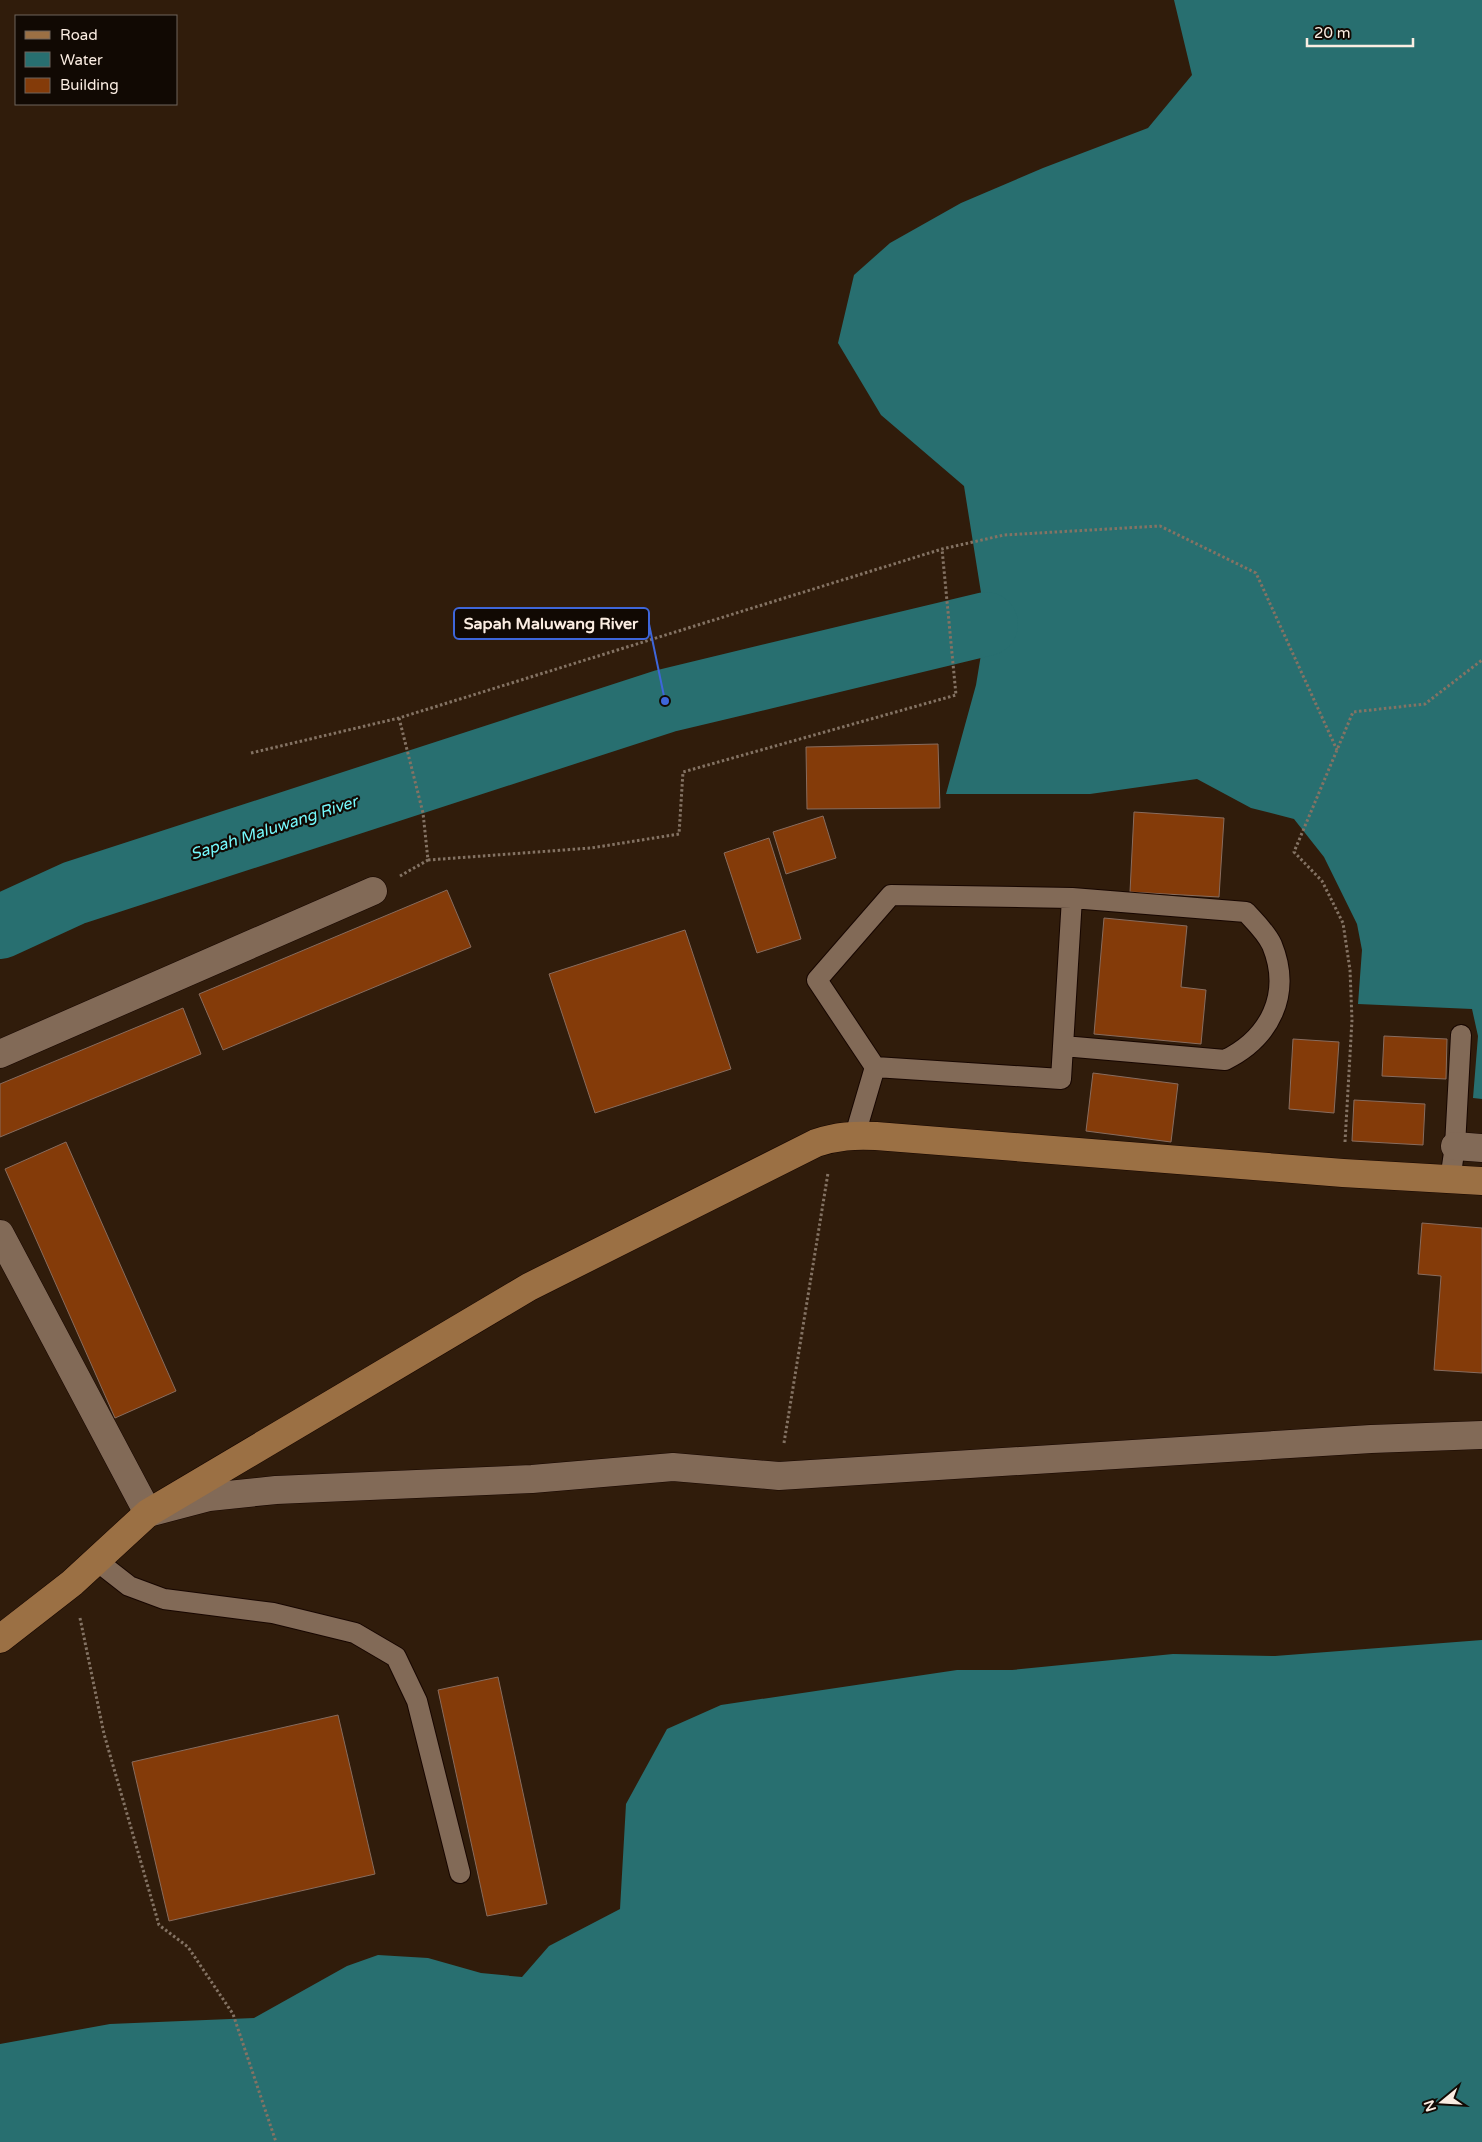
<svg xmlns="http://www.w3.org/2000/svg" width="1482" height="2142" viewBox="0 0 1482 2142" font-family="'Varela Round',sans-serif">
  <rect width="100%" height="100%" fill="#301c0b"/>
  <path fill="#286f70" d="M1174,0H1482V1099L1473,1098L1478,1036L1472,1009L1358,1004L1362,950L1357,924L1324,857L1294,819L1251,808L1197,779L1090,794H946L976,685L986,624L964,486L881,415L838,343L854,275L890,243L961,203L1043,168L1148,128L1192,75Z
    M1482,1640V2142H0V2044L110,2024L254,2018L347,1966L378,1955L428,1958L481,1973L522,1977L549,1946L620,1909L626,1804L667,1729L721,1705L957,1670H1012L1173,1654L1275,1656Z"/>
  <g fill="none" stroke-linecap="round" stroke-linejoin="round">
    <path stroke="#286f70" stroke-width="64" d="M0,927L74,893L665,701L986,624"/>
  </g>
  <path fill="#843b09" stroke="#886c5e" d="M938,744L940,808L807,809L806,747Z
    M1134,812L1224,818L1219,897L1130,892Z
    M823,816L836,858L786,874L773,832Z
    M769,838L801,939L757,953L724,853Z
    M447,890L471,947L223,1050L199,994Z
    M1104,918L1187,926L1181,987L1206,990L1201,1044L1094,1034Z
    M685,930L731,1069L595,1113L549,974Z
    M183,1008L201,1054L0,1137V1084Z
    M1384,1036L1447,1039L1446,1079L1382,1076Z
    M1293,1039L1339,1042L1334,1113L1289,1109Z
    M1093,1073L1178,1084L1171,1142L1086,1131Z
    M1354,1100L1425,1104L1423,1145L1352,1141Z
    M66,1142L176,1391L115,1418L5,1169Z
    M1422,1223L1482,1228V1373L1434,1370L1441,1276L1418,1274Z
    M498,1677L547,1904L487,1916L438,1690Z
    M338,1715L375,1874L169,1921L132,1762Z"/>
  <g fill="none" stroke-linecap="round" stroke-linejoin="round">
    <g stroke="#170600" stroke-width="22">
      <path id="lane" d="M875,1067L817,980L891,895L1072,898L1246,912C1255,922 1266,932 1272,945C1292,994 1270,1038 1225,1060L1063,1046
        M875,1067L1061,1079L1072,898
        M855,1135L875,1067
        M1450,1180L1455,1146L1461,1035
        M97,1561L129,1586L164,1599L273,1613L355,1633L396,1657L417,1701L460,1873"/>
    </g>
    <g stroke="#170600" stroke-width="29">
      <path id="street" d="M0,1054L373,891
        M1455,1146L1482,1148
        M0,1234L148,1513L209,1497L276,1490L532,1479L673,1467L779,1476L1371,1439L1482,1435"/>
    </g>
    <g stroke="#170600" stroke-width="29">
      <path id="secondary" d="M0,1639L72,1583L148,1513L529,1287L816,1143C837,1136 854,1135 876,1136L1343,1173L1482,1181"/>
    </g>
    <path stroke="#847364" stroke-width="3" stroke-dasharray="2.5 2.5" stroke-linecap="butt" d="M399,718L423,813L428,860L400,876
      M251,753L399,718L942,549L1004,535L1160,526L1256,573L1337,750
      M428,860L591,848L679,834L683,772L956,695L942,549
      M1345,1142L1352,1020L1350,970L1343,923L1322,881L1294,852L1353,712L1425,704L1482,660
      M784,1443L828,1173
      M80,1618L104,1734L159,1925L188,1947L233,2014L276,2142"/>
    <use href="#lane" stroke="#826a57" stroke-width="20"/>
    <use href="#street" stroke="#826a57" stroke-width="28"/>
    <use href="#secondary" stroke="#9b7044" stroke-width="28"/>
  </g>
  <g text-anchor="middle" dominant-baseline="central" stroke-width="4.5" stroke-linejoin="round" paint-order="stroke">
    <g font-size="16" font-style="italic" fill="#75fafd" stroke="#110903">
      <text transform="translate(274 828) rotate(-18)">Sapah Maluwang River</text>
    </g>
  </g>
  <path fill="none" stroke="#3e66da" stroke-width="2" d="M665 701L649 624"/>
  <circle fill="#3e66da" stroke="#110903" stroke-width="2" cx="665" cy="701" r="5"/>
  <rect fill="#110903" stroke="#3e66da" stroke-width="2" x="454" y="608" width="195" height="31" rx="5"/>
  <g font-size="16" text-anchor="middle" font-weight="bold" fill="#fbede2">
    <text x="551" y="629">Sapah Maluwang River</text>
  </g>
  <rect x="15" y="15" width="162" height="90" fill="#110903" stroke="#6f645c"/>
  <rect x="25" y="31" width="25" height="8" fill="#9b7044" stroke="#6f645c"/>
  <text x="60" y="40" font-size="15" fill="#fbede2">Road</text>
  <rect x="25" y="52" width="25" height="15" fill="#286f70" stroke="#6f645c"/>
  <text x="60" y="65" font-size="15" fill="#fbede2">Water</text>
  <rect x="25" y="78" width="25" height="15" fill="#843b09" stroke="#6f645c"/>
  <text x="60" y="90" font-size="15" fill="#fbede2">Building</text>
  <g transform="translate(1442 2102) rotate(252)" stroke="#110903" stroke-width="4" paint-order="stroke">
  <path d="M0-4L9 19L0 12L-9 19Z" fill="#fbede2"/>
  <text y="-8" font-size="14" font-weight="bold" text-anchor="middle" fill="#fbede2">N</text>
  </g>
  <path d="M1307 38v8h106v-8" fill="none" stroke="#fbede2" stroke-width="2.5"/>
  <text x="1314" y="38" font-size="15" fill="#fbede2" stroke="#110903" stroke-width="4" paint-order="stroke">20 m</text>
</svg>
